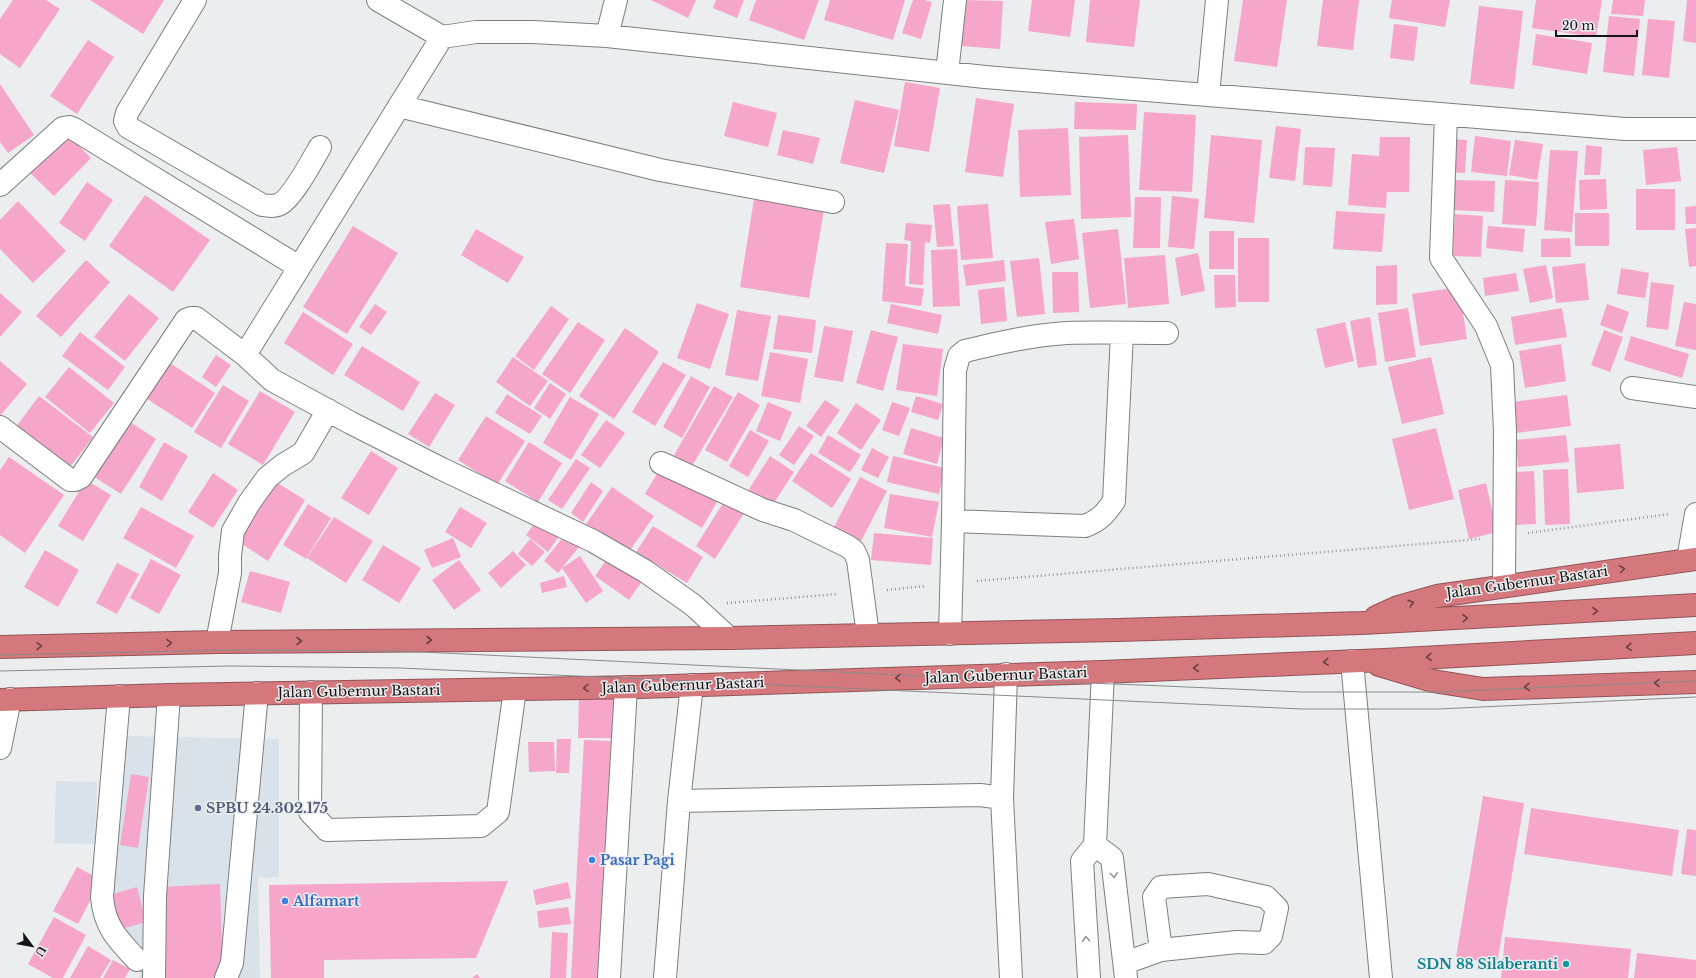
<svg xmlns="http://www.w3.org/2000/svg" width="1696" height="978" viewBox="0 0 1696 978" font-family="'Libre Baskerville',serif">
  <rect width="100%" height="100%" fill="#ecedef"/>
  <path fill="#dae2e9" d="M125,736L279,739V877L258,878L260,978H139L142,959L106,899Z
    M56,781L97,782L95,844L54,843Z"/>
  <path fill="#f5a6c9" d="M13,0H46L60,9L20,68L0,54V19Z
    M90,0H164L143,34Z
    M651,0H696L688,18Z
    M716,0H744L737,18L713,8Z
    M756,0H819L804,40L749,20Z
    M830,0H905L893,40L824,20Z
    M913,0H925L932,2L921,39L902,33Z
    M964,0L1003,1L1000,49L961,46Z
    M1032,0H1075L1070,37L1028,31Z
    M1090,0H1140L1134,47L1086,42Z
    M1243,0H1287L1277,67L1234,61Z
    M1323,0H1359L1353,50L1317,46Z
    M1392,0H1450L1445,27L1389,18Z
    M1536,0H1602L1596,37L1532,28Z
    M1613,0H1645L1643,16L1611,14Z
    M1687,0H1696V43L1683,41Z
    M1479,6L1523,11L1514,89L1470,84Z
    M1609,16L1640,19L1634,76L1603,72Z
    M1648,19L1675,21L1669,78L1642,75Z
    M1394,24L1418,27L1414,61L1390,58Z
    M1536,34L1592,43L1587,74L1532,65Z
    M88,40L114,57L77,114L50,96Z
    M905,82L940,88L929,152L894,146Z
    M0,84L34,135L8,153L0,142Z
    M976,98L1014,104L1003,177L965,172Z
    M855,100L899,110L884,173L840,163Z
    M733,102L777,113L768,147L724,136Z
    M1075,102L1137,104L1136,130L1074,129Z
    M1144,112L1196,115L1192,192L1139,190Z
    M1276,126L1301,129L1295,181L1269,178Z
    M1068,128L1071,195L1020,197L1018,130Z
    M783,130L820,138L813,164L777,155Z
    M64,131L91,158L54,196L26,169Z
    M1128,135L1131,217L1081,219L1079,137Z
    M1211,135L1262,140L1254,223L1204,218Z
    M1475,136L1511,141L1507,176L1471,172Z
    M1380,137H1410L1409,192H1387L1386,208L1348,205L1352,154L1379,156Z
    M1451,139L1467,140L1465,173L1449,172Z
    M1515,140L1543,144L1537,180L1509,175Z
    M1586,145L1602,147L1600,175H1584Z
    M1305,147L1335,148L1332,187L1303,185Z
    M1677,147L1681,181L1646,185L1643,150Z
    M1550,150L1578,151L1572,232L1544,230Z
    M1606,179L1607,209L1580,210L1579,180Z
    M1453,180L1495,181L1494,212L1452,210Z
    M1505,180L1539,182L1536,226L1502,224Z
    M87,182L113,200L85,241L59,223Z
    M1636,189H1675V230H1636Z
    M755,193L825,204L809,298L740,287Z
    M145,195L210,240L173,292L109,246Z
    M1172,196L1199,199L1194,249L1168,247Z
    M1135,197H1161L1160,248H1133Z
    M18,201L66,251L33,283L0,249V220Z
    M950,204L954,246L937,247L933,205Z
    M988,204L993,258L961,260L957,206Z
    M1696,206V224H1686L1685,207Z
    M1336,211L1385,214L1382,252L1333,249Z
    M1575,213H1609V246H1575Z
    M1455,214L1483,216L1481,257L1453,256Z
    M1074,219L1079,259L1051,264L1045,222Z
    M906,223L932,225L930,243L925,242L923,285L909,284L911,241L904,240Z
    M353,226L398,253L347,334L303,307Z
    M1488,226L1525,229L1523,252L1486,248Z
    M1696,228V266L1689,267L1685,229Z
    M476,229L524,257L508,283L461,255Z
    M1118,229L1126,304L1090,308L1082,233Z
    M1209,231H1234V269H1209Z
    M1238,238H1269V302H1238Z
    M1570,238L1571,257H1541V239Z
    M886,243L908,244L905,286L924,289L921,306L882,301Z
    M957,249L960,306L933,307L931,250Z
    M1198,253L1205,291L1181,296L1175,258Z
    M1165,255L1169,304L1128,308L1124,258Z
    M1039,258L1045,314L1017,317L1010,261Z
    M86,260L110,282L61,337L36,316Z
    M1004,260L1006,281L966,286L963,265Z
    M1585,263L1589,300L1556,303L1552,267Z
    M1397,265V304L1376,305V266Z
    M1546,265L1553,298L1530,303L1523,269Z
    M1621,268L1649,273L1645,298L1617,294Z
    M1052,272H1078L1079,312L1053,313Z
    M1516,273L1519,291L1485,296L1483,278Z
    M1214,275H1235L1236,307L1215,308Z
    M1651,282L1674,285L1668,330L1646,327Z
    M1004,287L1007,321L981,324L978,290Z
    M1459,287L1467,339L1420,346L1412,294Z
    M0,293L22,312L0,337Z
    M129,294L159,318L125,361L94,337Z
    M1684,302L1696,304V350L1675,346Z
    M697,303L729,314L710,369L677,358Z
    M375,304L387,312L371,335L359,327Z
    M891,304L942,315L938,334L887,323Z
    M1607,304L1629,312L1622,333L1600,325Z
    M551,306L569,319L534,370L515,356Z
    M1408,308L1416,357L1385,362L1378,313Z
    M1562,308L1567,337L1515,345L1511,317Z
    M737,310L771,316L758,381L725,375Z
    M303,312L353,344L333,375L284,343Z
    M778,315L816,320L812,353L773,349Z
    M1370,317L1377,365L1358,368L1350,321Z
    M578,322L605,340L570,393L542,374Z
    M1345,322L1354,361L1325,368L1316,329Z
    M824,326L853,331L843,382L814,377Z
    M625,328L659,352L614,419L579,396Z
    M871,330L898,337L883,391L856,383Z
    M1604,330L1623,337L1610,372L1591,365Z
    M80,332L125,367L108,390L62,356Z
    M1631,336L1689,354L1682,378L1624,360Z
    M903,344L943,349L937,396L896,390Z
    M1561,344L1566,381L1525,388L1519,351Z
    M362,346L420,382L403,411L344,375Z
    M770,352L808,359L800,403L761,396Z
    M216,355L231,365L216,387L202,377Z
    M513,357L548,381L530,406L496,382Z
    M1431,357L1444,414L1402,424L1388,367Z
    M0,361L27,384L0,416Z
    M167,361L215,393L192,428L144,397Z
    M663,362L686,375L655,426L632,412Z
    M69,367L114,403L90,433L45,397Z
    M691,376L710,387L682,438L663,427Z
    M550,383L566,394L550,419L534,408Z
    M223,385L249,401L221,448L194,432Z
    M714,386L733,397L692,466L674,455Z
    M260,391L295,412L263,465L228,444Z
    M738,392L760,405L727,462L705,450Z
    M435,393L455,405L429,447L408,434Z
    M507,394L542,416L530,434L495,413Z
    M1567,395L1571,426L1516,433L1512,402Z
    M39,396L93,437L70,467L16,427Z
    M916,396L943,404L938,420L911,412Z
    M570,397L599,414L571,460L543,443Z
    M825,400L840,410L821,437L806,426Z
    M768,402L792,412L780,441L756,431Z
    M892,402L910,408L899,436L882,430Z
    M856,403L881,420L861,450L837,433Z
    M486,416L525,441L497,485L458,460Z
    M124,418L156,439L121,494L88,473Z
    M606,420L625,433L600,468L581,455Z
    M799,426L814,436L794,465L779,455Z
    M911,428L944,438L937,464L903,454Z
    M1436,428L1454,499L1409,510L1392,439Z
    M750,430L769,441L748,477L729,466Z
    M828,435L861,455L850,472L818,453Z
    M1566,435L1569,462L1518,467L1516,440Z
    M164,442L188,456L162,501L139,487Z
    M529,442L562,463L538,502L505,481Z
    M1620,444L1624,489L1577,493L1574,448Z
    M872,448L889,457L878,478L861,470Z
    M371,451L398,468L369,515L341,498Z
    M811,453L851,479L832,508L792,481Z
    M770,456L794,472L770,509L746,494Z
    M893,456L945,468L939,494L887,482Z
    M9,457L64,495L25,553L0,535V470Z
    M576,459L590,468L562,509L548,500Z
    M661,467L718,500L702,528L645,494Z
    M1568,469L1570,524L1545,525L1543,470Z
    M1534,471L1536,524L1515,525L1513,472Z
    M213,473L238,490L213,528L188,512Z
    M860,477L887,491L861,541L834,527Z
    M86,480L111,495L83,541L58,526Z
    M276,482L305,500L268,561L239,542Z
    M591,482L603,491L583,522L571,513Z
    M1486,483L1497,532L1469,539L1458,490Z
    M612,487L654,516L626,556L584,527Z
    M890,494L939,502L932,537L884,528Z
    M727,497L746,510L715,559L696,546Z
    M308,504L331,518L306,559L283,545Z
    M141,507L194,536L176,568L123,538Z
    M460,507L487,523L471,548L445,532Z
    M540,516L562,532L548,552L526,535Z
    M334,517L373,541L346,583L307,558Z
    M653,526L703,557L687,583L636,552Z
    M568,531L582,543L558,573L544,561Z
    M874,533L933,538L931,565L871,560Z
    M453,538L461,557L432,568L424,550Z
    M530,539L545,552L532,566L518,554Z
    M383,545L421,568L399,603L362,580Z
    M45,550L79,570L58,607L24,587Z
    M513,551L526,565L501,588L488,573Z
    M580,556L603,591L586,603L562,568Z
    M609,556L643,580L629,600L595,576Z
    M151,559L181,575L159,614L130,598Z
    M459,560L481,590L454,610L432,580Z
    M117,563L139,574L117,614L96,603Z
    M250,571L290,582L281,613L241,602Z
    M564,576L567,587L542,593L540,583Z
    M579,694H616L615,738H578Z
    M557,739H571L569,773H556Z
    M584,740L612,741L599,978H571Z
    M528,742H554L555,771L529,772Z
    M131,774L149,777L138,848L120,845Z
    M1483,796L1524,803L1497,964L1456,957Z
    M1531,808L1679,830L1672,876L1524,854Z
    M1687,829L1696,830V876L1681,874Z
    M77,867L101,880L78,924L53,911Z
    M508,881L476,958L324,960V978H271L269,885Z
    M568,882L571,898L536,905L533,890Z
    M220,884L223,978H164L161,887Z
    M137,887L146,922L118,930L109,895Z
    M568,907L571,924L539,928L537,911Z
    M54,917L86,935L63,978H53L28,964Z
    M552,932L568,933L566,978H550Z
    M1505,937L1631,949L1628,978H1501Z
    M88,946L111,960L100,978H70Z
    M1637,953L1696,960V978H1634Z
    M113,960L130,969L125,978H103Z
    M477,974L480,978H472Z"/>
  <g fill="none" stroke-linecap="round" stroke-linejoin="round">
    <g stroke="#7d7e80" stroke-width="24">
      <path id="minor" d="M195,0L127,113L125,121L128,127L262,205C268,206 274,207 280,204C292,198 312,161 320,147
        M378,0L442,37
        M607,36L616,0
        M947,73L955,0
        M1208,95L1217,0
        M399,106L660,170L833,202
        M1446,115L1441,258L1486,326L1502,365L1505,431L1504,585
        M0,185L63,128L69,127L74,129L299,267
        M245,355L442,37L476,32H533L607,36L985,77L1625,129H1696
        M1632,388L1696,397
        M0,427L70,480H75L81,477L186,320L191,318H196L245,355L272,380L351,423L442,469L593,541L645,571L693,605L729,638
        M661,463L763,510L794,520L847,546L854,551L858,560L868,635
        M953,521L1085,526C1100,520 1105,514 1114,501L1122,333
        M1688,560L1696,514
        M950,634L953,521L955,370L959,356L965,351C998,343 1032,335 1067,333C1100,332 1134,333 1167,333
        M217,642L230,573V556L233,531L249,503L267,478L283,465L303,453L328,410
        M1352,661L1381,978
        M1006,674L1002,798L1011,978
        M311,692L310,812L327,830L481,826L498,812L515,689
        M119,696L102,897C104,926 118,940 137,960
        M0,748L10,699
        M679,801L980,795L1002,798
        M1095,845L1112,858L1126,978
        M1125,963L1161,950L1237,942L1264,943L1271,936L1277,908L1266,897L1208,884L1161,887L1154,897L1161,950
        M154,978L155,896L169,695
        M226,978L232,963L257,693
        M609,978L626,687
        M665,978L679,801L692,685
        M1089,978L1082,861L1095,845L1103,672"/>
    </g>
    <g stroke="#915558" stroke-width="24">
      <path id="highway" d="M1376,617L1398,607L1437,596L1696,559
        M0,647L217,642L729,638L1118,630L1362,623L1696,605
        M1379,665L1433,681L1483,689L1696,682
        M0,700L169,695L641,687L1103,672L1384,660L1696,643"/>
    </g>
    <path stroke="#929395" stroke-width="2.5" stroke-dasharray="1 3" stroke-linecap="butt" d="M1528,533L1670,514
      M977,581L1480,539
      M887,590L926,586
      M727,603L838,594"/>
    <use href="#minor" stroke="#fff" stroke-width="22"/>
    <use href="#highway" stroke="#d5787d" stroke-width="22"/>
    <path stroke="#898a8b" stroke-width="1" d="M0,655L230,650L402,651L1005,680L1141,685L1302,692H1437L1696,681
      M0,671L230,666L401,668L1302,709H1438L1696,697"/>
  </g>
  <defs><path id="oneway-chevron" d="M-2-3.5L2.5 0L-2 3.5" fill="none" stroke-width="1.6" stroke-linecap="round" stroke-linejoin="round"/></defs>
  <g stroke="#6a4143">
    <use href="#oneway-chevron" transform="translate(1622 569) rotate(-8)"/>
    <use href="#oneway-chevron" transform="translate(1411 603) rotate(-17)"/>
    <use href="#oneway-chevron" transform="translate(1595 611) rotate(-3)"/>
    <use href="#oneway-chevron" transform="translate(1465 618) rotate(-3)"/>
    <use href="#oneway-chevron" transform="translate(429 640)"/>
    <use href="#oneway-chevron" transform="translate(299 641)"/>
    <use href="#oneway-chevron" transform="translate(169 643) rotate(-1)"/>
    <use href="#oneway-chevron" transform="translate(39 646) rotate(-1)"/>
    <use href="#oneway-chevron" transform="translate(1629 647) rotate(177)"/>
    <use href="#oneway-chevron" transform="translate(1429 657) rotate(177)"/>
    <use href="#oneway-chevron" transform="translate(1326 662) rotate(177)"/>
    <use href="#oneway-chevron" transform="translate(1196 668) rotate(177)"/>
    <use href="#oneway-chevron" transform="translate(898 678) rotate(178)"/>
    <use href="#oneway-chevron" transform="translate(1657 683) rotate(178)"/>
    <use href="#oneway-chevron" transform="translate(1527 687) rotate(178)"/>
    <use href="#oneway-chevron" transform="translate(586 688) rotate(179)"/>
  </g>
  <g stroke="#959595">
    <use href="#oneway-chevron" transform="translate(1114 875) rotate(83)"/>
    <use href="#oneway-chevron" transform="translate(1086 939) rotate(-94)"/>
  </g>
  <circle fill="#5c6f8a" stroke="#ecedef" stroke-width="1.5" cx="198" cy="808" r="4"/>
  <g fill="#3f7fe0" stroke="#ecedef" stroke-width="1.5">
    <circle cx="592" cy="860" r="4"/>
    <circle cx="285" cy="901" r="4"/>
  </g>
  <circle fill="#0f9aa8" stroke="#ecedef" stroke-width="1.5" cx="1566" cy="964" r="4"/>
  <g text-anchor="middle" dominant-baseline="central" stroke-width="3" stroke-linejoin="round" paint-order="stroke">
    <g font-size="14" fill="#131414" stroke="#ecedef">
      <text transform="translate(1527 582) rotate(-8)">Jalan Gubernur Bastari</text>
      <text transform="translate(1006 675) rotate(-2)">Jalan Gubernur Bastari</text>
      <text transform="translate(683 685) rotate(-2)">Jalan Gubernur Bastari</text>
      <text transform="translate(359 691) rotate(-1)">Jalan Gubernur Bastari</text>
    </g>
    <g font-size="14" font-weight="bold" fill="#4e5e75" stroke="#ecedef" text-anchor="start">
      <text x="206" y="808">SPBU 24.302.175</text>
    </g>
    <g font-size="14" font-weight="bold" fill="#366cbe" stroke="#ecedef" text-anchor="start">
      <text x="600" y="860">Pasar Pagi</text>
      <text x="293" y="901">Alfamart</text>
    </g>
    <g font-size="14" font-weight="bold" fill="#0d838f" stroke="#ecedef" text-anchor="end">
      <text x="1558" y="964">SDN 88 Silaberanti</text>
    </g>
  </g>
  <g transform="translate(32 946) rotate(122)" stroke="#ecedef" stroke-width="3" paint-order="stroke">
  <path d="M0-3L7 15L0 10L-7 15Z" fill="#131414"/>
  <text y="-6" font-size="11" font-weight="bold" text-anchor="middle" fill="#131414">U</text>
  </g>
  <path d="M1556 30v6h81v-6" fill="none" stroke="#131414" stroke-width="2"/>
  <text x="1562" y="30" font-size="12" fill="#131414" stroke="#ecedef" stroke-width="3" paint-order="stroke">20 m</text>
</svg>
